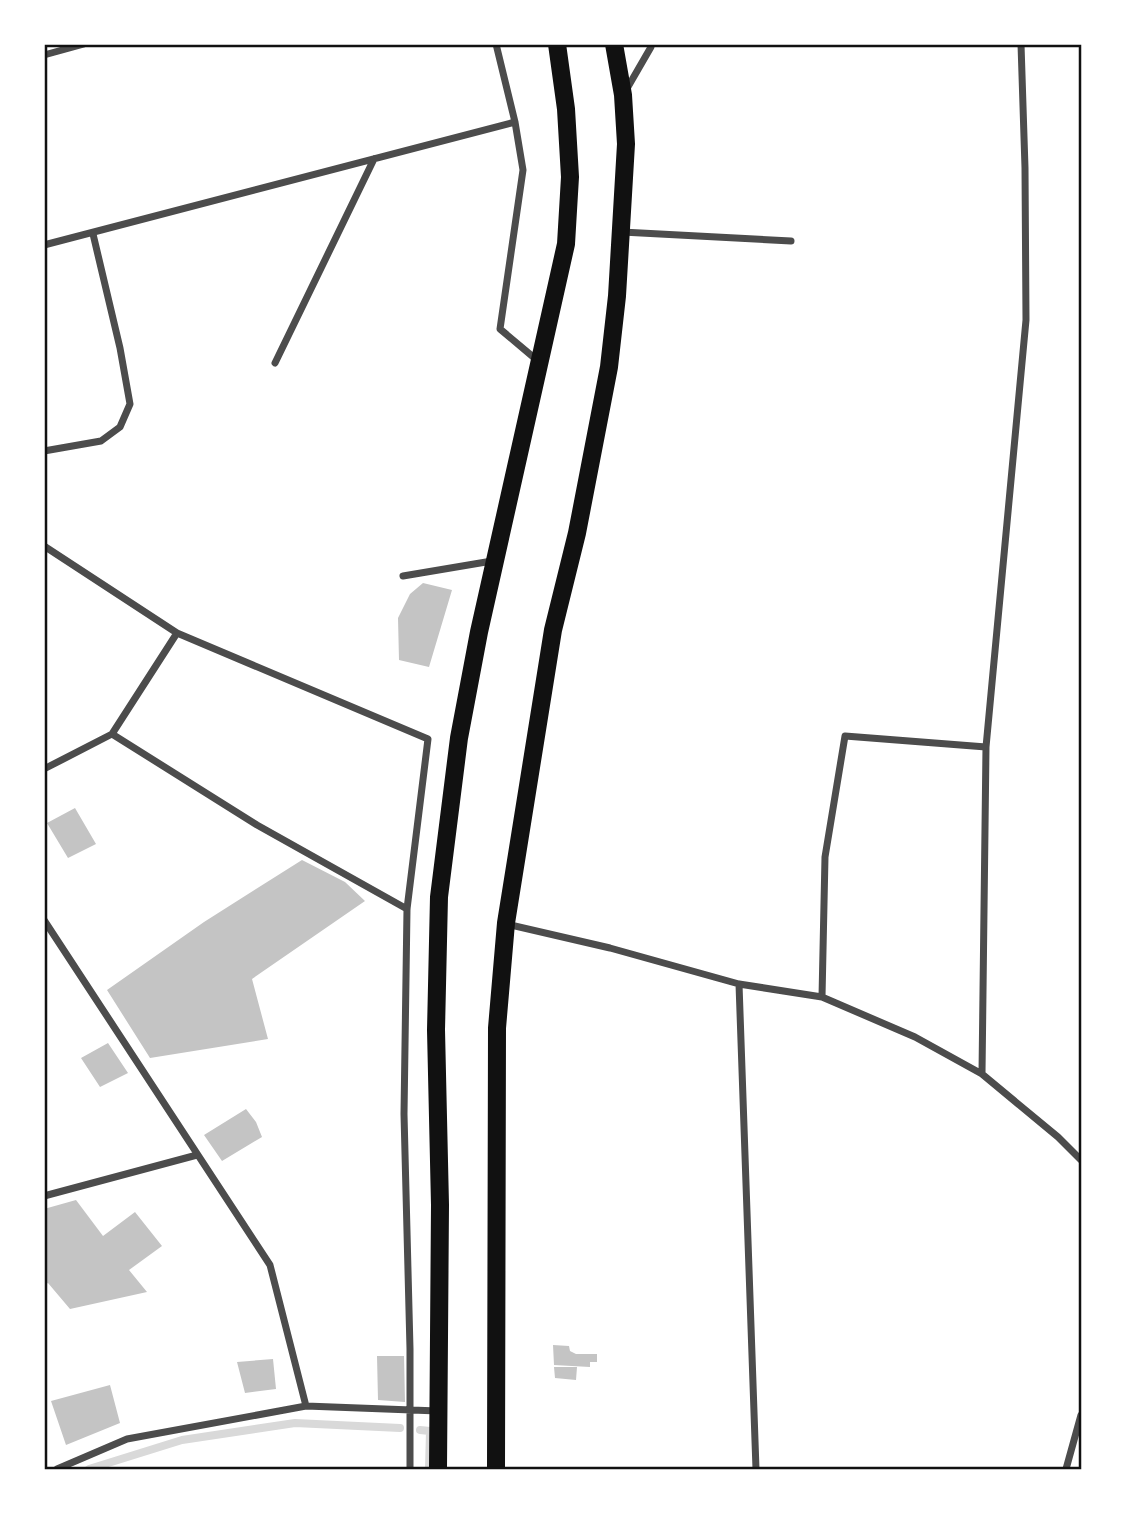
<svg xmlns="http://www.w3.org/2000/svg" width="1125" height="1513" viewBox="0 0 1125 1513" font-family="'Alegreya Sans',sans-serif">
  <rect width="100%" height="100%" fill="#fff"/>
  <g fill="none" stroke-linecap="round" stroke-linejoin="round">
    <path stroke="#d9d9d9" stroke-width="8" d="M420,1430L430,1431L429,1469
      M89,1469L182,1440L295,1423L400,1428"/>
  </g>
  <path fill="#c4c4c4" d="M423,583L452,590L429,667L399,660L398,618L410,594Z
    M75,808L96,844L68,858L47,823Z
    M302,860L345,882L365,901L252,979L268,1039L150,1058L107,990L204,922Z
    M108,1043L128,1073L100,1087L81,1058Z
    M246,1109L256,1122L262,1137L222,1161L204,1135Z
    M76,1200L103,1236L135,1212L162,1246L129,1270L147,1292L70,1309L48,1283L44,1285V1209Z
    M553,1345L569,1346L570,1351L576,1354H597V1362H590V1367L554,1365Z
    M377,1356H404L405,1402L378,1400Z
    M273,1359L276,1389L245,1393L237,1362Z
    M554,1367H577L576,1380L555,1378Z
    M110,1385L120,1423L66,1445L51,1401Z"/>
  <g fill="none" stroke-linecap="round" stroke-linejoin="round">
    <path stroke="#4c4c4c" stroke-width="7" d="M496,44L515,122L523,170L500,329L538,361
      M44,55L84,44
      M625,92L651,47L650,44
      M622,232L791,241
      M44,245L515,122
      M275,363L374,159
      M44,451L101,441L120,427L130,404L120,348L93,234
      M44,546L177,633L428,739L407,909L404,1114L410,1349V1469
      M403,576L492,561
      M112,734L257,825L407,909
      M44,769L112,734L177,633
      M44,920L270,1265L306,1406
      M506,924L610,948L739,984L822,997L915,1037L982,1074L1058,1137L1081,1160
      M739,984L756,1469
      M822,997L825,857L845,736L986,747
      M982,1074L986,747L1026,320L1025,168L1021,44
      M44,1196L197,1155
      M57,1469L127,1439L306,1406L438,1411
      M1066,1469L1081,1415"/>
    <path stroke="#111" stroke-width="18" d="M438,1469L440,1205L436,1030L439,897L459,738L479,632L566,244L570,177L566,109L557,44
      M496,1469L497,1028L506,923L553,630L577,533L609,367L617,296L626,144L623,95L614,44"/>
  </g>
  <rect width="1125" height="1513" fill="none" stroke="#ffffff" stroke-width="91"/>
  <rect x="46" y="46" width="1034" height="1422" fill="none" stroke="#111" stroke-width="2.5"/>
</svg>
